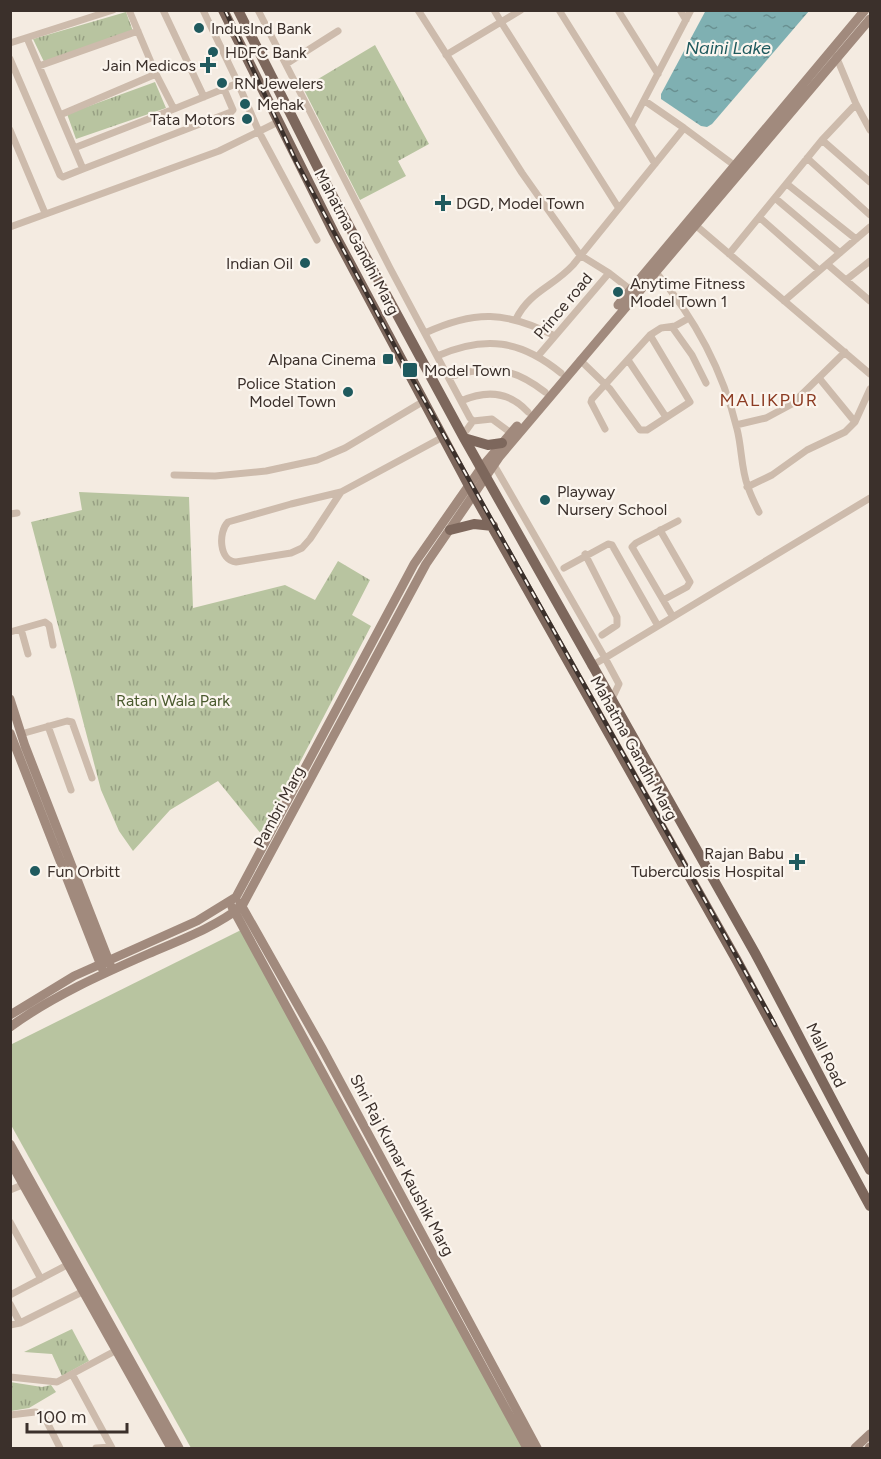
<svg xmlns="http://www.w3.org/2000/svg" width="881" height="1459" viewBox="0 0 881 1459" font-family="Figtree,sans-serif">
  <defs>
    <pattern id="grass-tufts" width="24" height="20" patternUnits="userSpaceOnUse" patternTransform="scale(1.5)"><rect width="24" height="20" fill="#b8c4a0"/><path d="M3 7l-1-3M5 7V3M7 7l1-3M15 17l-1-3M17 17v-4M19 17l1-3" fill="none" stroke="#97a083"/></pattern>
    <pattern id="water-ripples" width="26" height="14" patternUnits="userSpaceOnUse" patternTransform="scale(1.5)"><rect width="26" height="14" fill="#7fb0b2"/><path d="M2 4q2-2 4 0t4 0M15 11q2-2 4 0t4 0" fill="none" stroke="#699091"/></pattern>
  </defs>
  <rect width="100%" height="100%" fill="#f4ebe1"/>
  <path fill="url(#grass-tufts)" d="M126,12L134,34L46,66L33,39Z
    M375,45L429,144L398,161L406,176L360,200L303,88Z
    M155,82L166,108L76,139L67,114Z
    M79,492L189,497L193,608L285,585L315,600L338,561L370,580L352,615L371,626L262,835L218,781L170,810L133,851L119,831L101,790L31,522L82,510Z
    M72,1329L89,1361L62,1376L52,1354L24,1352Z
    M10,1382L42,1387L51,1385L56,1392L29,1408L11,1411Z"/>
  <path fill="#b8c4a0" d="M243,929L524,1448H191L11,1125L10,1045Z"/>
  <path fill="url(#water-ripples)" d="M706,10L809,11L712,124L707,127L701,126L661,99V94Z"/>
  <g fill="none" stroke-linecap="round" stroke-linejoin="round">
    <path stroke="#cdbbac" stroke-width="7" d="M129,10L156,74L174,109L238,83
      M163,10L204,97
      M203,10L238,83L259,132L317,240
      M258,10L390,268L470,418L473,421L492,419L511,433
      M418,10L522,173L580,255L609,273L631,290
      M494,10L501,22L521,10
      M559,10L631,125
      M618,10L658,74
      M680,10L686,20
      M27,38L83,169L231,112L233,110L224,89
      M10,43L113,10
      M446,55L501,22L618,207
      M836,56L856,104L870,130
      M10,59L60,175L63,177L83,169
      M286,64L338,31
      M39,66L138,31
      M60,115L156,74
      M684,128L738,168
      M10,130L45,213
      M822,140L870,182
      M74,148L174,109
      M807,158L870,215
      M655,164L631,125L691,10
      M787,184L856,239
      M775,198L840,253
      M759,217L819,270
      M693,223L870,374
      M10,227L219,151L278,122
      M729,254L822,140L856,104
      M827,264L870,301
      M655,271C694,317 723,371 737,429C742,448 741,469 748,487C751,496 755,504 759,512
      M846,280L870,261
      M784,301L870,227
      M516,319C530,291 553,287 573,265L684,128L645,101
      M672,327L692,355L706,383
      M425,333C475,310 506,311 555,336
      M650,335L661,328L675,326L689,318
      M437,356C485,335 521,340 561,373
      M538,356L609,273
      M580,360L610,389L640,430H647L690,402L650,335L592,399L591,402L605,429
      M628,360L666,417
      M449,377C488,365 512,366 545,392
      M819,378L855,422
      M461,401C486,390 509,391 528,412
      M736,425L766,418L792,404L845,352
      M463,435L473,421
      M494,465L605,658L591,666
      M174,475L215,476L266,471L317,460L345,448L424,401
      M747,487L772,475L807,450L845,432L855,422L870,389
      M341,492L291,504L228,522C218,532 219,561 236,562L291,553L302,548L310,539L341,492L443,437
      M10,514L17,513
      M660,530L690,582L687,587L663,600
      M585,554L617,617V625L602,635
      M564,568L608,544L612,545L658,626
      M673,617L632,547L636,543L678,521
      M21,629L28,654
      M10,632L45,622L49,625L53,645
      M611,701L619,684L605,658L870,498
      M48,726L71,790
      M21,734L67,721L72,722L92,778
      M10,1190L27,1183
      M10,1222L41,1279
      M10,1295L67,1265
      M10,1304L20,1323
      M10,1325L20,1323L86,1290
      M72,1374L112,1448
      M10,1377L57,1382L115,1351
      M10,1415L35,1412L43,1414L60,1448
      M96,1448L111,1447"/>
    <path stroke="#a18a7d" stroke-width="9" d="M618,305L865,10
      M10,699L25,746L110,964
      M10,733L102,968
      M240,903L322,1048L537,1448
      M232,907L527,1448
      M10,1015L74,976L197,921L236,897L414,564L481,468L517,426
      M10,1027C53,996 100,975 148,954C180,940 214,928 242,906L426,564L500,456L870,19
      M10,1144L179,1448
      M10,1161L171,1448
      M855,1448L870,1434
      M869,1448L870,1447"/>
    <path stroke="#7d675c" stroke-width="10" d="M223,10L334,233L469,486L736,959L870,1206
      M238,10L323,178L464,438L755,953C794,1025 830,1098 870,1170
      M464,438L488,445L502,443
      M450,530L474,524L493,526"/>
    <g stroke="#3b302b" stroke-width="4.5">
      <path id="rail" d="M225,10L296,161L408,371L775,1025"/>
    </g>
    <use href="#rail" stroke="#fbf5ee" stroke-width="2" stroke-dasharray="7" stroke-linecap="butt"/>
  </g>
  <g fill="#1f5a5e" stroke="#fbf5ee" stroke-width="2">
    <circle cx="199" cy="28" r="6"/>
    <circle cx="213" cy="52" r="6"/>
    <path d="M205 56h6v6h6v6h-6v6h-6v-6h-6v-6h6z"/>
    <circle cx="222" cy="83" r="6"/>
    <circle cx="245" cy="104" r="6"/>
    <circle cx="247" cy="119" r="6"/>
    <path d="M440 194h6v6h6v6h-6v6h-6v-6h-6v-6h6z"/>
    <circle cx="305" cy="263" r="6"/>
    <circle cx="618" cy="292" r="6"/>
    <rect x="382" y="353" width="12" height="12" rx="3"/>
    <rect x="402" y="362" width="16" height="16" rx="3"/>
    <circle cx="348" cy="392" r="6"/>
    <circle cx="545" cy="500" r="6"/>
    <path d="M794 853h6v6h6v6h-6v6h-6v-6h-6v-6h6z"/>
    <circle cx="35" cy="871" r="6"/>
  </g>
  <g text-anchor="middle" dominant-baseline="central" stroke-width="4.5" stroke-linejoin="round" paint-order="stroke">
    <g font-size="16" fill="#3b302b" stroke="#fbf5ee" text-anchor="start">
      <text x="211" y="28">IndusInd Bank</text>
      <text x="225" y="52">HDFC Bank</text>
      <text x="196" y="65" text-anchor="end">Jain Medicos</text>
      <text x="234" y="83">RN Jewelers</text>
      <text x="257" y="104">Mehak</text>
      <text x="235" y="119" text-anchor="end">Tata Motors</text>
      <text x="456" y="203">DGD, Model Town</text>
      <text x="293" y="263" text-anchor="end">Indian Oil</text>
      <text x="630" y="283">Anytime Fitness<tspan x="630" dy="18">Model Town 1</tspan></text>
      <text x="376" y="359" text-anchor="end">Alpana Cinema</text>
      <text x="424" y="370">Model Town</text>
      <text x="336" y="383" text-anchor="end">Police Station<tspan x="336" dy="18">Model Town</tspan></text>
      <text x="557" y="491">Playway<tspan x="557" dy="18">Nursery School</tspan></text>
      <text x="784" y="853" text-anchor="end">Rajan Babu<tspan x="784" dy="18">Tuberculosis Hospital</tspan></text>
      <text x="47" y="871">Fun Orbitt</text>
    </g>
    <g font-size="16" fill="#3b302b" stroke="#fbf5ee">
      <text transform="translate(357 242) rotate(62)">Mahatma Gandhi Marg</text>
      <text transform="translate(563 306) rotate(-50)">Prince road</text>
      <text transform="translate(634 748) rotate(61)">Mahatma Gandhi Marg</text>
      <text transform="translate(279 807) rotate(-62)">Pambri Marg</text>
      <text transform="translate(826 1055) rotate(64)">Mall Road</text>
      <text transform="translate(402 1165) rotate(62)">Shri Raj Kumar Kaushik Marg</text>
    </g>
    <g font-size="16" fill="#4a5a2e" stroke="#fbf5ee">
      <text x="173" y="700">Ratan Wala Park</text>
    </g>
    <g font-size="18" font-style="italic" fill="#1f5a5e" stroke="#fbf5ee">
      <text x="728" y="48">Naini Lake</text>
    </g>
    <g font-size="18" letter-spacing="1.5" fill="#8c3b22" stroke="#fbf5ee">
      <text x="769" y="400">MALIKPUR</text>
    </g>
  </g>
  <rect width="881" height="1459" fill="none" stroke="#3b302b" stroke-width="24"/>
  <path d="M27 1423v9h100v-9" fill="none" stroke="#3b302b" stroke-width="3"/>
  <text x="36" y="1423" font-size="18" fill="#3b302b" stroke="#fbf5ee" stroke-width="4.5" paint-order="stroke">100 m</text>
</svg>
